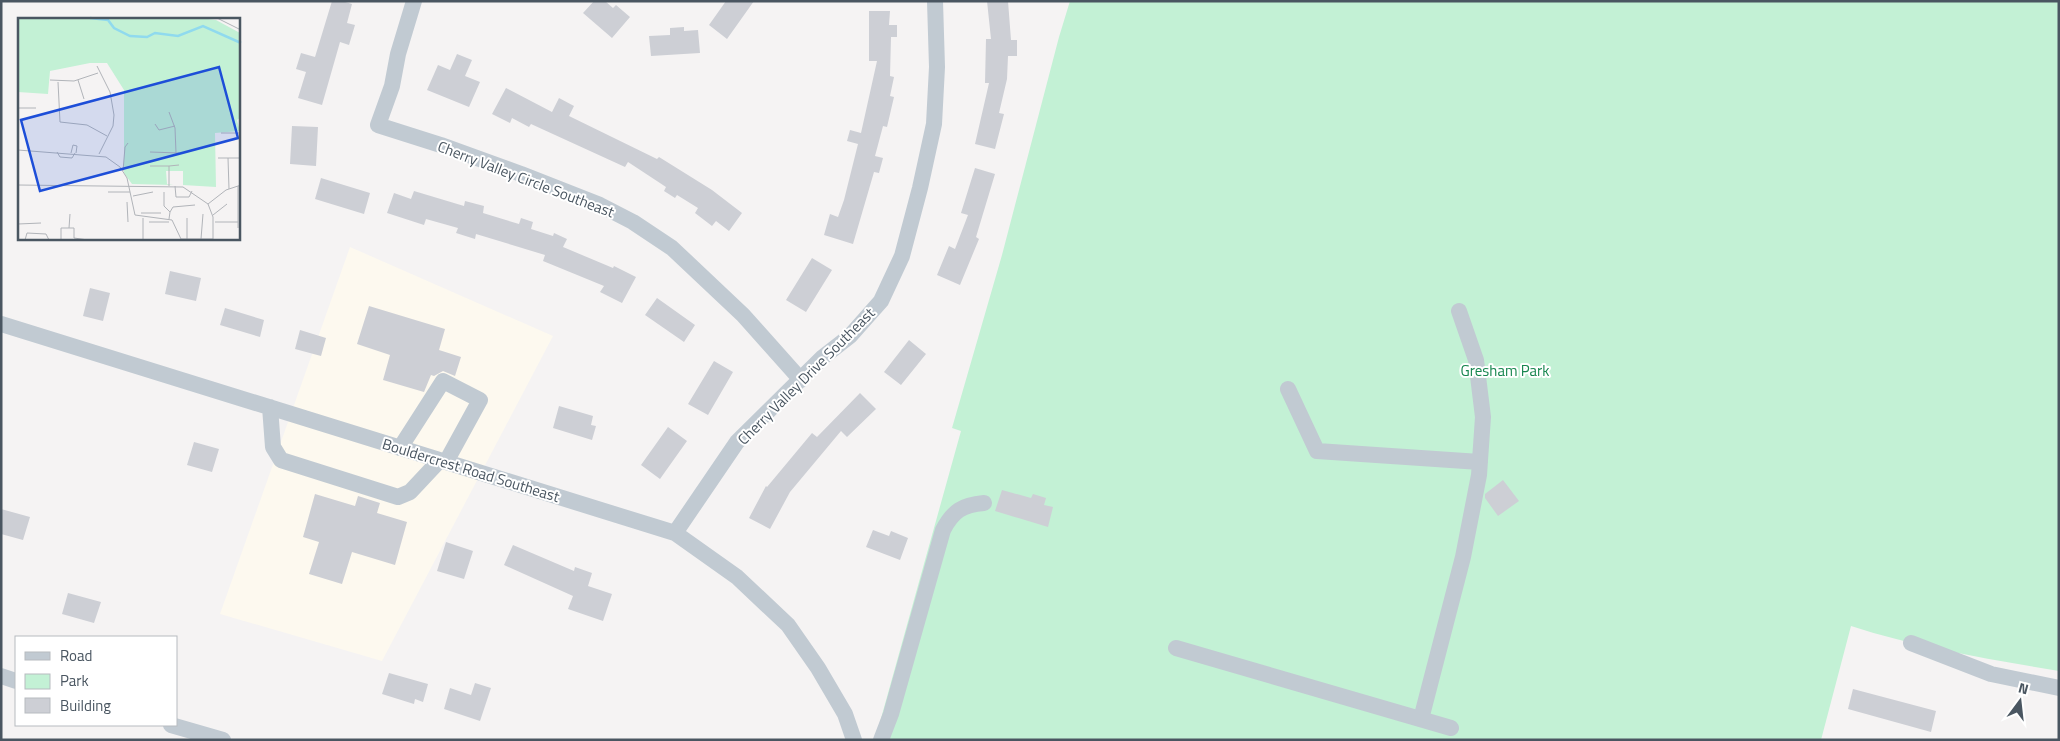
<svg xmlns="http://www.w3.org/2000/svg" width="2060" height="741" viewBox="0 0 2060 741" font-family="'Titillium Web',sans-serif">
  <rect width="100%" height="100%" fill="#f5f3f3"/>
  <path fill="#fdf9ef" d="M350,247L553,336L382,661L220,614Z"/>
  <path fill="#c3f1d5" d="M1070,1H2059V671C1988,659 1919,648 1851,626L1821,740H875L961,431L952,428L1002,255L1059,37Z"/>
  <path fill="#cdcfd5" d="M332,1H342L352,4L347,23L355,25L349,45L340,42L322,105L298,98L306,72L296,69L301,53L315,57Z
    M594,1H605L613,8L616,5L630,17L612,38L583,13Z
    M726,1H754L727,39L709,25Z
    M987,1H1008L1011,40H1017V56H1008L1007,79L999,113L1004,114L995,149L975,144L989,83H985L986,39H991Z
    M869,11H890L889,25H897V37H891L890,76L894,77L890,96L894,97L887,127L883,126L875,156L883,158L879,173L874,172L853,244L824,235L830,214L838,217L844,200L858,144L847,141L850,130L861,133L877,61H869Z
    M684,27V31L698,30L700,53L651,56L649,36L670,35V28Z
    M457,54L472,60L465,76L480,82L469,107L427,90L438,65L450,70Z
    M506,88L552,112L559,98L574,106L569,116L657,159L659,157L712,190L742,213L729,231L716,221L712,226L695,213L698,208L677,195L675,198L664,191L666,187L628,162L625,167L531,124L529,127L512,118L510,123L492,114Z
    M292,126L318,127L316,166L290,164Z
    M975,168L995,174L976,237L979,239L960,285L937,275L949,246L955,249L968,215L961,213Z
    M321,178L370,193L364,214L315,199Z
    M414,191L464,206L465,201L484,206L483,213L519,224L521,218L533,222L531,229L553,236L554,233L567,239L563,247L613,268L614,266L636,277L622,303L600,292L604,286L543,261L545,255L476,234L475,239L456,233L458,228L426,219L424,225L387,213L394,193L411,199Z
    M812,258L832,270L806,312L786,300Z
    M170,271L201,278L196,301L165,294Z
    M90,288L110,293L103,321L83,316Z
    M657,298L695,325L684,342L645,315Z
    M369,306L445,329L439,350L461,357L455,376L443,371L434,376L431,375L424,392L383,380L390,355L357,344Z
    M225,308L264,320L260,337L220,325Z
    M300,330L326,338L321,356L295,349Z
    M909,340L926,354L901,385L884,372Z
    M714,361L733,372L708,415L688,404Z
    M860,393L876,409L847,437L841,431L790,492L770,529L749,518L766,486L767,487L812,433L817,437Z
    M559,406L593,416L591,425L596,426L592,440L553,428Z
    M668,427L687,441L660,479L641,465Z
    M194,442L219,449L212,472L187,465Z
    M1503,480L1519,501L1498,516L1485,498V494Z
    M1002,490L1031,498L1033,494L1046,498L1044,505L1053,507L1048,527L995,511Z
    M315,494L355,506L358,496L380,503L377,513L407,522L395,565L352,552L342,584L309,574L319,542L303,537Z
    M1,509L30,517L23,540L1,534Z
    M873,530L889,536L891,531L908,538L900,560L866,547Z
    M446,542L473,551L464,579L437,571Z
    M513,545L574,571L575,567L592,573L588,586L612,594L603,621L568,609L573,596L504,565Z
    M68,593L101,602L94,623L62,614Z
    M389,673L428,684L423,702L415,699L414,704L382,694Z
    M475,683L491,688L480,721L444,709L450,688L471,695Z
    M1853,689L1936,711L1931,732L1848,709Z"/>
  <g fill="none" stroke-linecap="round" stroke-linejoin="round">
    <path stroke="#c1cad2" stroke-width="16" d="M414,1L398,54L392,86L378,125L441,145L521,174L600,205L633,222L672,248L743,315L801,380
      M1,324L675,533L737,577L788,625L818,668L845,714L854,740
      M1288,389L1317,451L1480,462
      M270,407L273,447L281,460L398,497L410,492L440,460
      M400,448L443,381L480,400L446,462
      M675,533L737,442L823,357L850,336L881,301L902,256L920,188L934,124L937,67L935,1
      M1911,643L1991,674L2059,688
      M1176,648L1451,728
      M1,676L16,681
      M1421,719L1463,557L1479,475L1483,417L1476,360L1459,311
      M171,725L223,740
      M881,740L891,714L943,530C953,511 962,505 984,503"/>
  </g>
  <g text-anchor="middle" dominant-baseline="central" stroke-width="4" stroke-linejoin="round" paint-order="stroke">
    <g font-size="15" fill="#4a5661" stroke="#fff">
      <text transform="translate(526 179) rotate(21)">Cherry Valley Circle Southeast</text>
      <text transform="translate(806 376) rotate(-45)">Cherry Valley Drive Southeast</text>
      <text transform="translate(471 470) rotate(17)">Bouldercrest Road Southeast</text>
    </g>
    <g font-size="15" fill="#17864f" stroke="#fff">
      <text x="1505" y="370">Gresham Park</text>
    </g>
  </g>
  <g transform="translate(18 18)">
    <rect width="222" height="222" fill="#f5f3f3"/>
    <path d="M0,0H182L198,2L222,15L223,99L219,102L222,113L197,115L198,169L165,167V153H148L149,166L155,167L114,166L106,155V72L89,45H72L32,53L30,76L0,74Z" fill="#c3f1d5"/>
    <path fill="none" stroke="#90daee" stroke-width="2.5" d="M72,0L90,2L96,10L112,18L129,19L137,15L160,18L185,8L223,25"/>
    <path fill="none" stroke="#b1b4b9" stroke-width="1" d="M199,0L223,12M79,48L92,74L96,97L95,108L81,136M32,62L56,63L80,55M60,62L66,81M40,64L42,104L69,107L89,118M0,90H18M151,94L157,110L158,135M137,106L141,112L157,108M203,115H223M0,132L88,139L102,149L109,160L117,197L154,202L163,221H195M39,134L42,139L54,140L57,135M132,134L161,135M53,135L55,127L59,128L58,135M200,140H223M210,140L211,171M132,148H151M105,153L107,129L110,125M0,167L165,169L190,186L195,199V221M151,168V148L161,147M157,168L158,179H171L174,173M90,174H112M146,174V188L152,194L151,201M115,178L135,174M109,184L110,204M190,186L208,172L223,167M152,194L155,189L177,187M123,195H143M195,197L209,186M125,200V222M131,204H151M197,204H220M0,206L23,205M51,210H56V220L70,222M220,210V168M169,221V200M183,221L185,196M7,222L9,215L28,216L31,222M43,222V210H51L52,196"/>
    <path fill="#1d4ed8" fill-opacity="0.15" stroke="#1d4ed8" stroke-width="2.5" d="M201,49L220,120L22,173L3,102Z"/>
    <rect width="222" height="222" fill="none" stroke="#4a5661" stroke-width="2.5"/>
  </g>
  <rect width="2060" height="741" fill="none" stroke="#4a5661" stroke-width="5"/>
  <rect x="15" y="636" width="162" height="90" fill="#ffffff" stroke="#b7bbc0"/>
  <rect x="25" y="652" width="25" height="8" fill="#c1cad2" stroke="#b7bbc0"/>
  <text x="60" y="661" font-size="15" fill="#4a5661">Road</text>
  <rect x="25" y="674" width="25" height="15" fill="#c3f1d5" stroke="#b7bbc0"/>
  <text x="60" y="686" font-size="15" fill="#4a5661">Park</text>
  <rect x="25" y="698" width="25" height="15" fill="#cdcfd5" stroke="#b7bbc0"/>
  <text x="60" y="711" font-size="15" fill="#4a5661">Building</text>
  <g transform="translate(2020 701) rotate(15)" stroke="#ffffff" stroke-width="4" paint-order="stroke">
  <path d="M0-4L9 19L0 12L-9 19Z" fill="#4a5661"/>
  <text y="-8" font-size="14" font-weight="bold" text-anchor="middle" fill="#4a5661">N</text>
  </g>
</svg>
